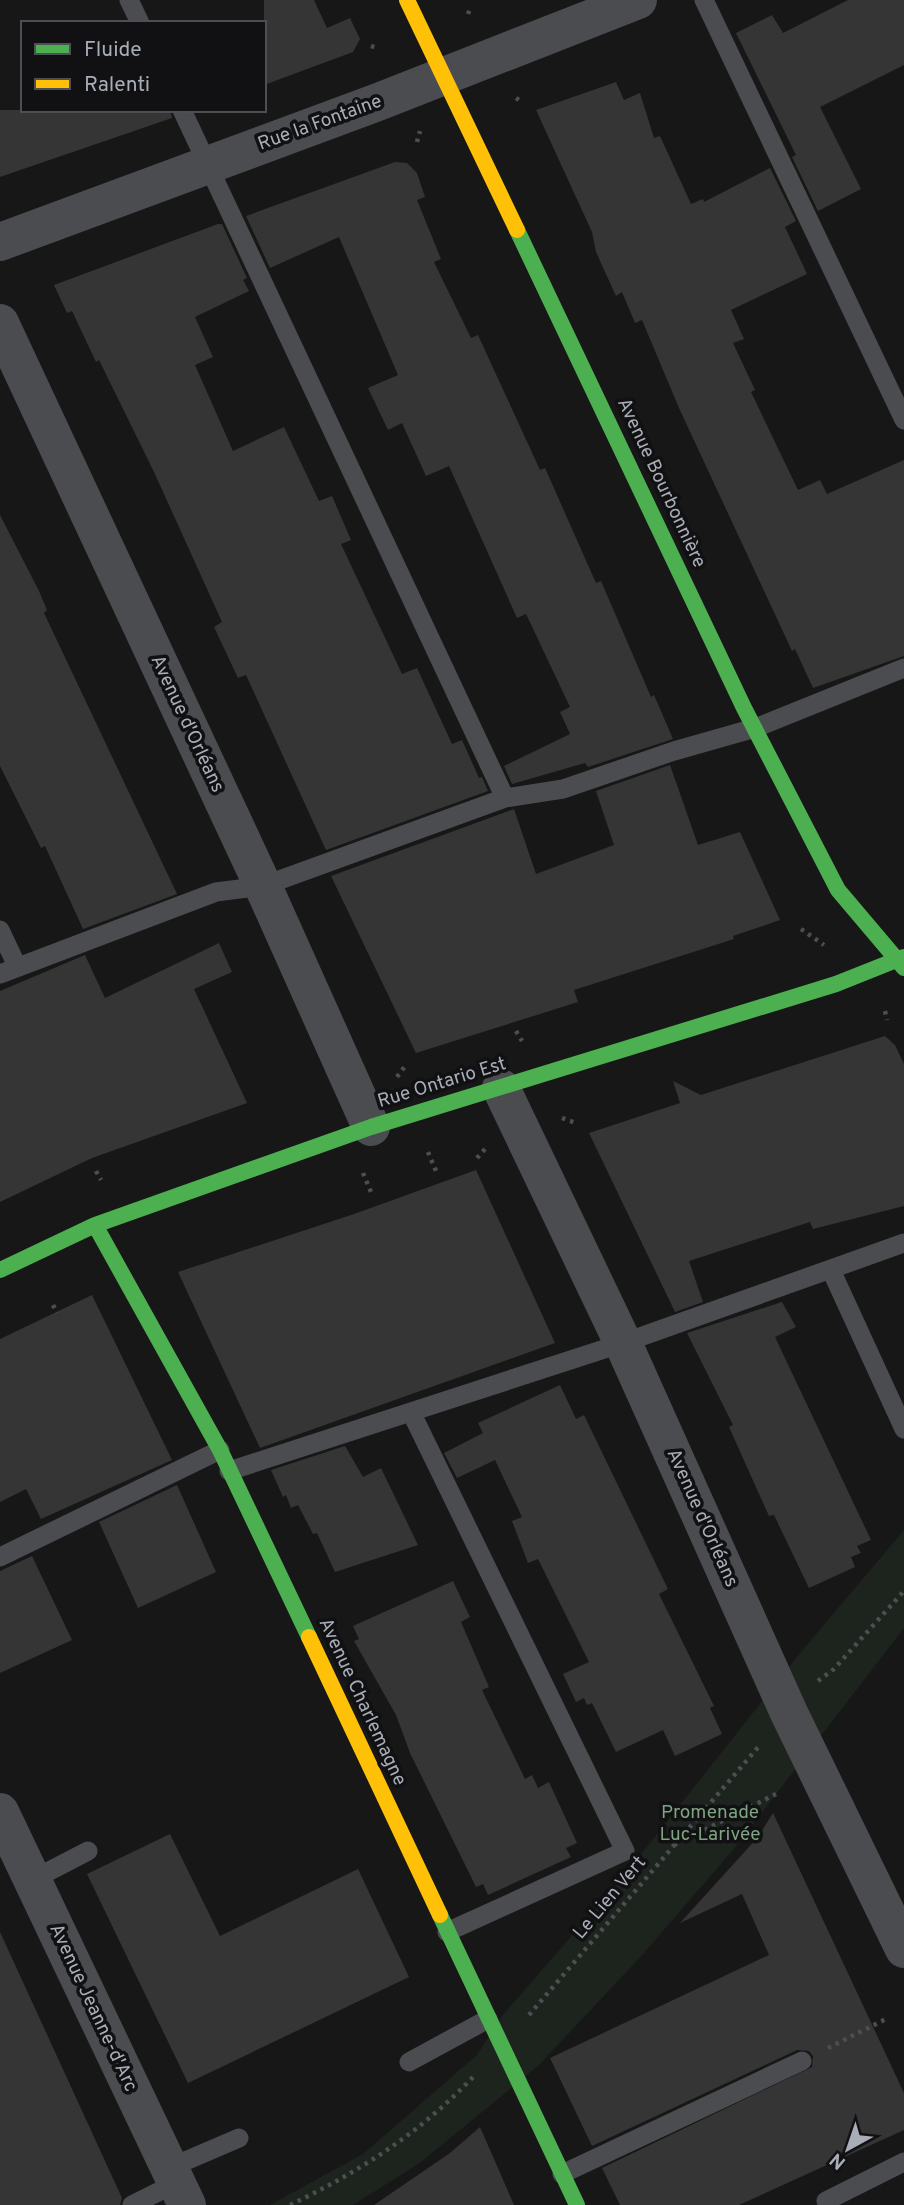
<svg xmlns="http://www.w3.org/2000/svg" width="904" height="2205" viewBox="0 0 904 2205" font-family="Overpass,sans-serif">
  <rect width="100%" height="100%" fill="#171717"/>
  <path fill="#1d241e" d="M904,1530V1628L733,1850L644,1953L539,2065L420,2163L353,2205H270L363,2154L477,2055L502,2016L623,1877L801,1652Z"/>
  <path fill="#353536" d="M264,0H314L327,28L350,18L360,39L353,52L264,85Z
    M848,0H904V65L820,107L861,189L818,211L792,157L796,155L736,33L772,15L783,33Z
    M616,82L624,100L640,93L654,138L660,136L691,204L703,199L704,202L770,168L796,221L785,227L807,274L731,310L744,339L733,343L755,390L751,392L798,490L820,480L827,494L904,460V656L813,688L795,649L792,651L679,408L642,320L635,323L622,292L616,296L596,252L592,232L536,110Z
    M0,110H170L172,118L0,177Z
    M395,162L407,163L417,173L425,197L417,200L441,259L434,262L471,338L478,335L540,470L545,468L596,583L601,581L651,697L654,695L673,739L588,767L585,763L512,784L504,766L570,734L560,712L570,707L526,614L517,618L449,466L426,476L402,423L388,430L368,388L398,375L339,237L270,268L246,216Z
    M218,224H222L247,278L243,280L249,291L195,317L213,357L195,365L233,451L284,427L319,501L332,496L351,540L341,544L402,674L417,668L452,744L462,740L479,778L482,777L488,791L326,850L246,675L238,678L214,627L222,622L154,472L99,360L96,362L72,311L67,313L54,285Z
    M0,515L39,591L47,610L44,613L177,894L83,929L45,846L41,848L0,766Z
    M670,765L698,845L740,832L780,920L733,936L734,939L574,990L578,1002L416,1053L331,876L514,809L536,874L614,845L596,791Z
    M219,943L232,972L194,989L247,1103L92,1158L0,1202V991L85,955L105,998Z
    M885,1036L895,1045L904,1064V1206L813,1229L810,1222L689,1261L703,1302L675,1312L589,1133L680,1103L673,1081L701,1095Z
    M476,1170L555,1343L260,1448L178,1272L354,1214Z
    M92,1295L172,1460L41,1519L26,1489L0,1502V1339Z
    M782,1302L796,1327L775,1337L871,1540L857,1546L861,1553L851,1557L855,1567L809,1588L774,1515L769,1516L729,1427L733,1425L687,1333Z
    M560,1385L576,1419L584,1415L651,1554L668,1589L659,1594L714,1706L710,1708L722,1734L675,1756L663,1730L616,1752L592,1703L587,1705L584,1698L576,1702L563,1674L589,1662L538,1559L528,1563L512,1521L522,1517L495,1460L457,1478L444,1453L483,1433L478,1423Z
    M345,1446L363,1477L381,1468L418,1545L335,1572L317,1533L313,1534L298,1505L291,1508L286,1495L283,1497L271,1470Z
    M177,1485L216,1572L138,1608L99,1522Z
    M32,1556L72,1640L0,1673V1571Z
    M453,1581L470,1617L461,1622L489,1687L482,1690L525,1779L532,1775L538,1788L549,1782L577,1843L566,1848L571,1857L488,1895L483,1884L476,1887L410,1753L396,1715L354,1641L359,1639L353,1626Z
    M773,1813L904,2093V2130L739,2205H620L602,2168L812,2067L813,2056L809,2051L797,2050L592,2146L550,2058L769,1955L742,1894L680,1923L758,1837Z
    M170,1834L220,1936L358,1869L409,1977L188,2083L87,1874Z
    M0,1932L122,2198L120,2205H0Z
    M480,2127L514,2205H374L450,2153Z"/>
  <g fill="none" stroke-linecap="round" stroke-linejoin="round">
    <path stroke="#4d4e52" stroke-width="4.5" stroke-dasharray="3.5 5" stroke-linecap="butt" d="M468,14L471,6
      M371,46L379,49
      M516,98L522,102
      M417,142L420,131
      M801,929L824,945
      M885,1011L887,1020
      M516,1031L522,1041
      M397,1077L406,1065
      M562,1118L576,1123
      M428,1152L436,1171
      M477,1158L485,1149
      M96,1171L101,1180
      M363,1173L371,1192
      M53,1305L57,1313
      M818,1681L834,1669L904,1591
      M674,1845L780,1792
      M529,2015L760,1745
      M828,2048L886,2019
      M290,2205C359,2172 420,2133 473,2077"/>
    <path stroke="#4b4c50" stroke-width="19" d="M129,0L140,23
      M704,0L904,420
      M182,110L505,798
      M0,930L17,966
      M0,974L216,892L263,886L505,798L563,789L674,751L755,728L904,668
      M831,1270L904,1429
      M411,1412L625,1851L447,1932
      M229,1471L623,1343L904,1243
      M0,1557L220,1450
      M32,1880L88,1851
      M409,2062L488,2019
      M169,2168L239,2138
      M562,2174L802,2061
      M132,2205L176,2183
      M828,2205L826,2201L904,2162"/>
    <path stroke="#4b4c50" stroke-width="38" d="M0,242L378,102L638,0
      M0,323L263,886L371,1127
      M501,1088L623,1343L789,1713L904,1949
      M0,1812L187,2205"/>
    <path stroke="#4caf50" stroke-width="16" d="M517,230L744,708L838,890L904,968
      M95,1225L220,1450L309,1637
      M0,1270L95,1225L371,1127L836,984L904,957
      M440,1915L577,2205"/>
    <path stroke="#ffc107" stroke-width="16" d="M407,0L517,230
      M309,1637L440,1915"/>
  </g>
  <g text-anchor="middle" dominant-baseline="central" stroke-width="7" stroke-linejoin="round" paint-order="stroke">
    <g font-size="19" fill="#a8adb8" stroke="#111113">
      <text transform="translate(320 123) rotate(-20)">Rue la Fontaine</text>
      <text transform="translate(661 483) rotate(65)">Avenue Bourbonnière</text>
      <text transform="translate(187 724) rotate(65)">Avenue d'Orléans</text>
      <text transform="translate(442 1083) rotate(-17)">Rue Ontario Est</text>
      <text transform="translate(702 1518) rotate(66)">Avenue d'Orléans</text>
      <text transform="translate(362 1702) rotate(65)">Avenue Charlemagne</text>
      <text transform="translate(610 1898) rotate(-50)">Le Lien Vert</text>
      <text transform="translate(93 2008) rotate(65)">Avenue Jeanne-d'Arc</text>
    </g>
    <g font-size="19" fill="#7fa381" stroke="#111113">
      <text x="710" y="1813">Promenade<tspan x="710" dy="22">Luc-Larivée</tspan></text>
    </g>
  </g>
  <rect x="21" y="21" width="245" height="91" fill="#111113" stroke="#4d4f55" stroke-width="2"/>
  <rect x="35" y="44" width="35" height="10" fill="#4caf50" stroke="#4d4f55" stroke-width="2"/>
  <text x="84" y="56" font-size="21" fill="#a8adb8">Fluide</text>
  <rect x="35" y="79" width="35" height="10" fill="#ffc107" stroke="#4d4f55" stroke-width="2"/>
  <text x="84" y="91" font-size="21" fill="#a8adb8">Ralenti</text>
  <g transform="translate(848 2149) rotate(220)" stroke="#111113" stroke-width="5" paint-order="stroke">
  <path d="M0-5L12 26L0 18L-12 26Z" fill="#a8adb8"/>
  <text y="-10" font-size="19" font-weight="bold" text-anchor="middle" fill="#a8adb8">N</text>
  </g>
</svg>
